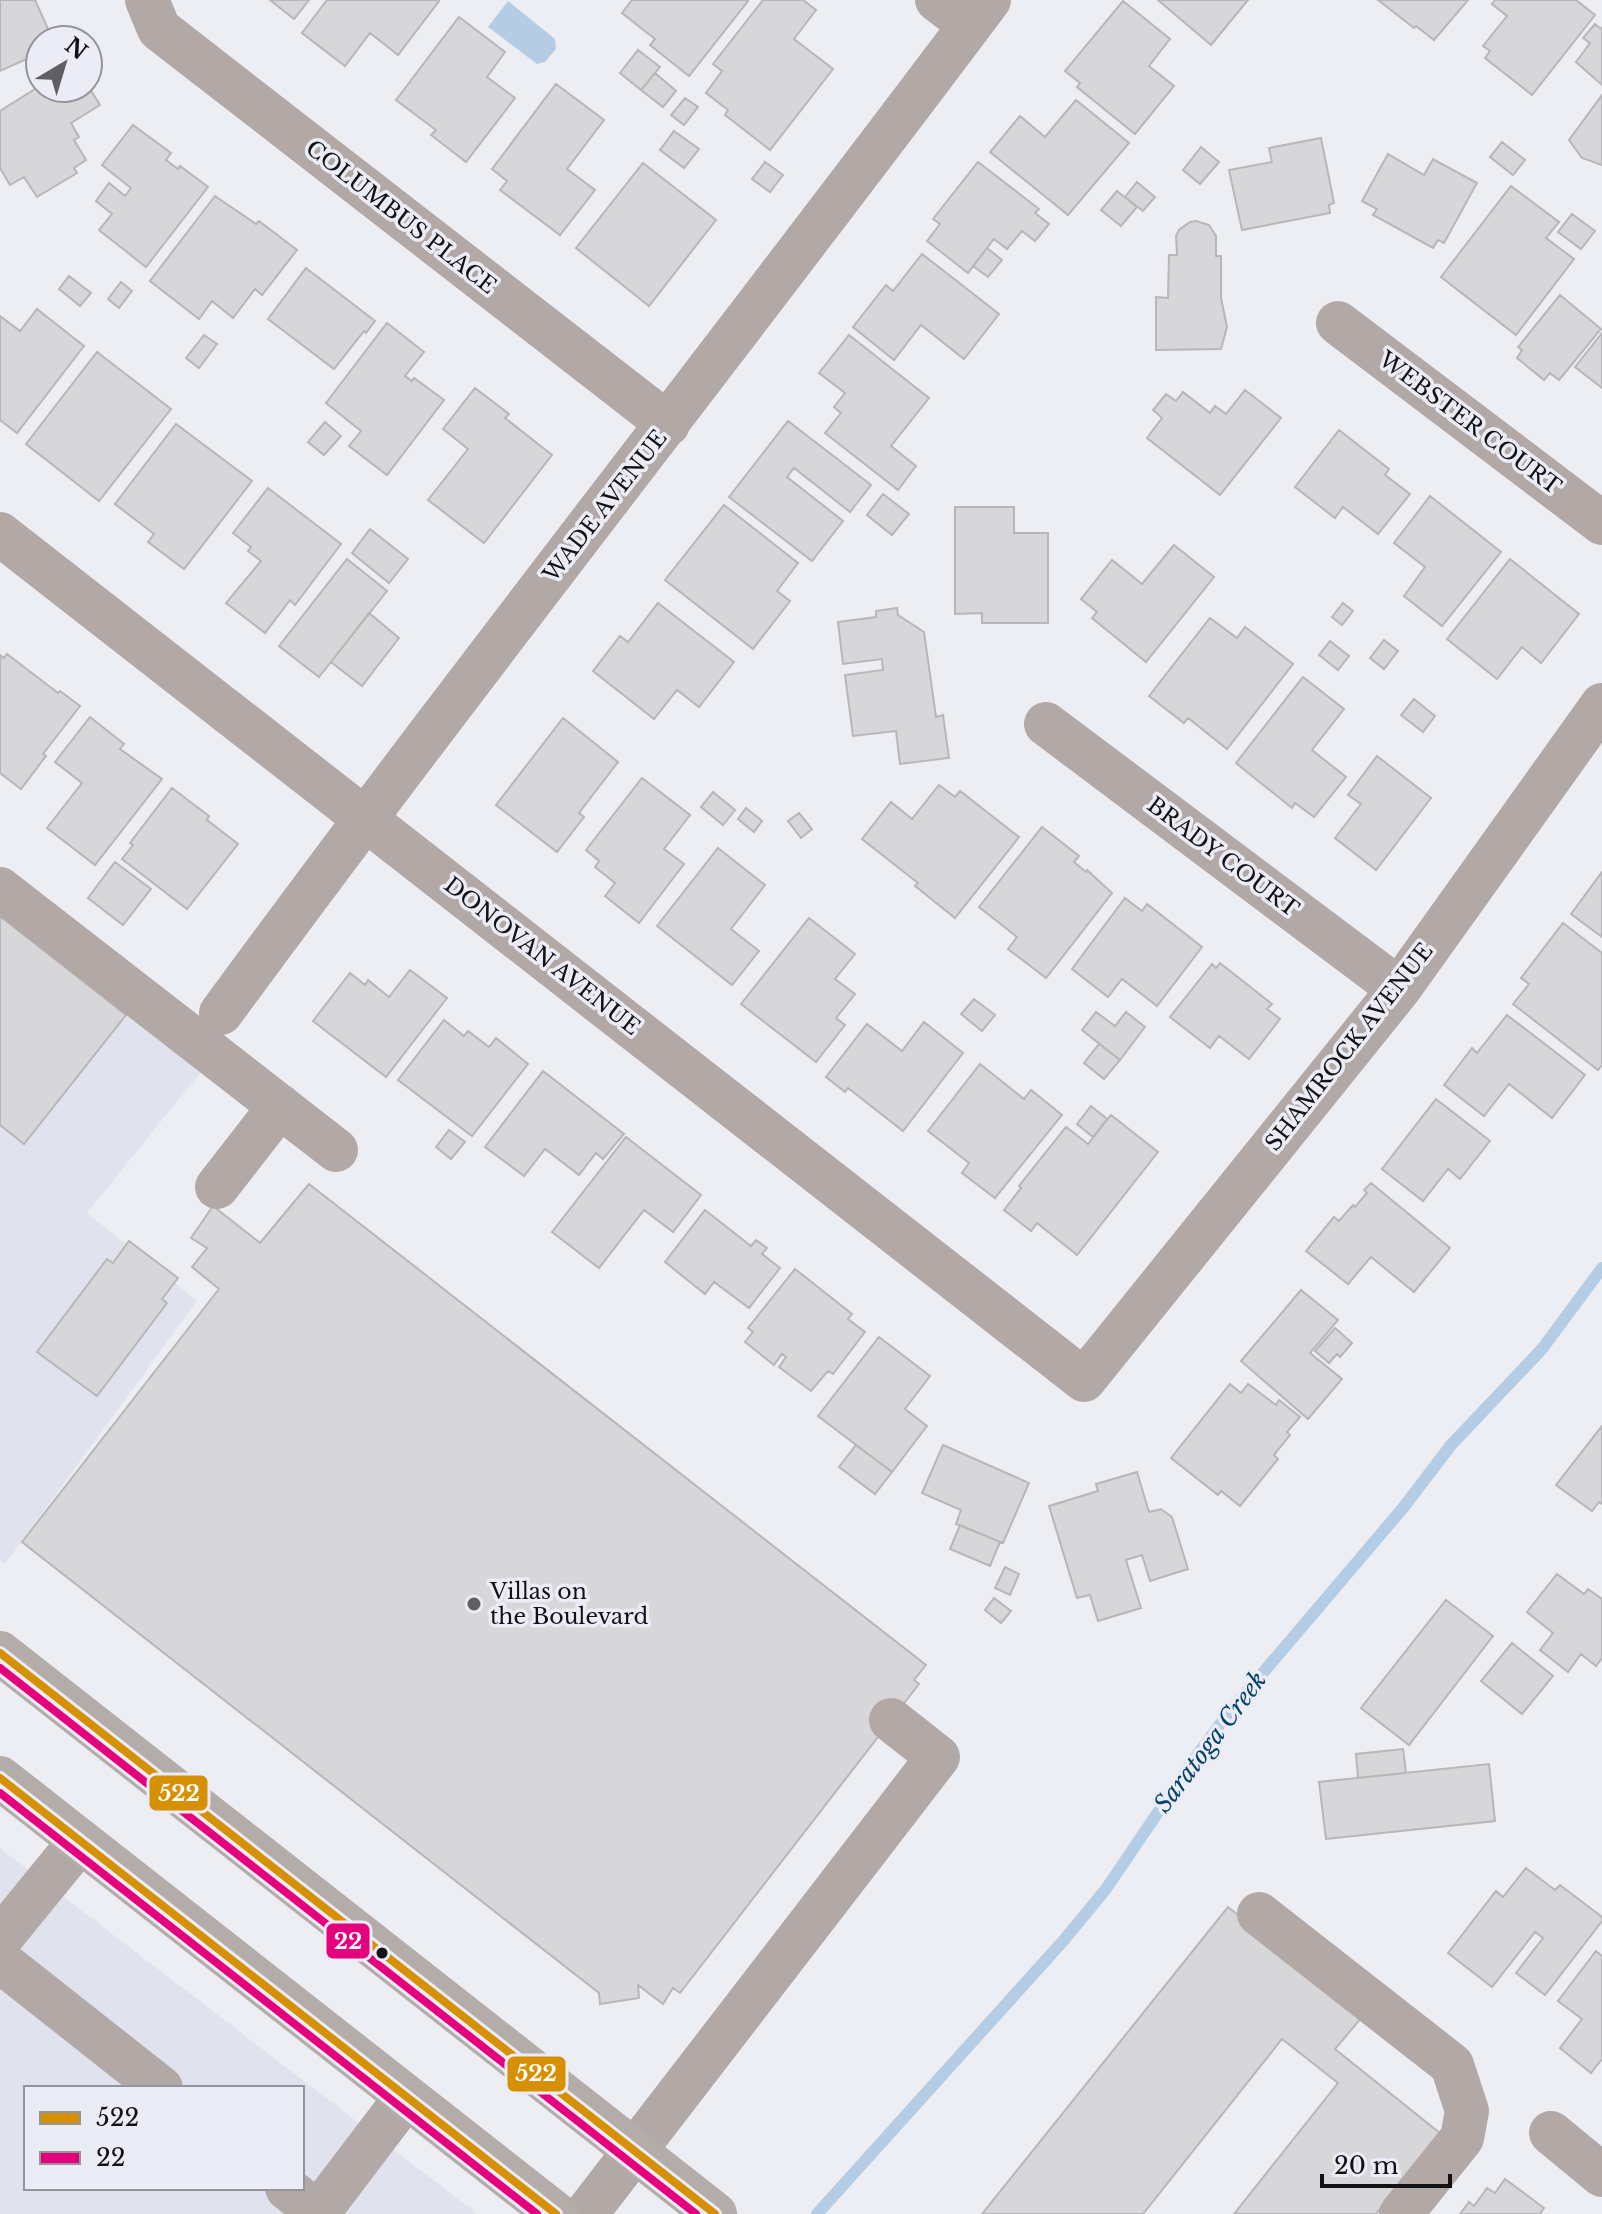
<svg xmlns="http://www.w3.org/2000/svg" width="1602" height="2214" viewBox="0 0 1602 2214" font-family="'Libre Baskerville',serif">
  <rect width="100%" height="100%" fill="#edeef3"/>
  <path fill="#e0e2ed" fill-rule="evenodd" d="M0,868L226,1041L87,1213L197,1301L5,1564L0,1560Z
    M0,1848L475,2212L476,2214H0ZM26,2088H302V2188H26Z"/>
  <path fill="#b4cde4" d="M508,1L555,39L556,49L545,62L537,64L488,27Z"/>
  <g fill="none" stroke-linecap="round" stroke-linejoin="round">
    <path stroke="#b4cde4" stroke-width="12" d="M817,2214L1064,1940L1106,1889L1192,1762L1227,1715L1403,1508L1451,1445L1542,1349L1602,1268"/>
  </g>
  <path fill="#d7d6d8" stroke="#b7b6b8" stroke-width="2" d="M0,0H35L53,40H40V53L0,71Z
    M270,0H309L294,19Z
    M327,0H437L439,1L398,55L370,33L345,66L302,33Z
    M632,0H747L748,1L689,76L650,45L655,39L622,13Z
    M763,0H803L816,10L794,39L833,69L770,150L725,115L728,110L706,93L722,71L713,64Z
    M1158,0H1248L1211,45Z
    M1378,0H1468L1434,40L1416,26L1414,28Z
    M1495,0H1576L1595,15L1532,95L1485,58L1490,51L1483,46L1507,16L1492,4Z
    M1123,1L1170,39L1149,66L1174,86L1135,134L1077,87L1080,83L1065,71Z
    M459,17L505,52L487,77L515,98L466,162L431,135L436,130L396,100Z
    M1595,24L1601,29L1602,27V85L1576,62L1590,43L1583,38Z
    M638,50L660,67L641,90L620,73Z
    M655,73L676,91L663,107L641,90Z
    M556,84L604,120L567,169L595,190L560,235L500,190L507,181L492,169Z
    M40,86H88L100,105L71,123L79,137L74,140L86,160L74,168L77,173L37,197L24,177L10,185L0,168V111Z
    M1602,95V165L1582,158L1569,140Z
    M685,98L698,107L684,125L671,115Z
    M1076,100L1129,143L1068,215L990,152L1020,116L1045,137Z
    M133,125L171,153L166,160L178,169L180,166L208,187L146,267L99,230L112,214L96,201L109,183L125,196L131,188L102,165Z
    M674,131L699,149L684,168L660,150Z
    M1321,138L1334,203L1329,205L1330,213L1242,230L1229,170L1272,162L1269,148Z
    M1502,142L1525,160L1513,175L1490,157Z
    M1201,147L1219,162L1200,184L1183,170Z
    M1388,154L1424,175L1433,159L1477,183L1444,243L1438,240L1433,248L1373,215L1377,209L1362,201Z
    M765,162L783,175L770,192L752,179Z
    M978,162L1039,209L1035,213L1049,224L1035,241L1022,231L1007,249L994,239L968,273L927,241L940,224L933,219Z
    M643,163L716,220L649,306L576,248Z
    M1137,182L1155,197L1143,211L1125,197Z
    M1511,186L1559,222L1546,238L1574,259L1516,335L1441,277Z
    M1117,191L1137,207L1121,226L1101,210Z
    M215,196L256,224L259,221L297,250L262,295L255,289L233,318L212,301L199,319L150,281Z
    M1572,214L1595,231L1581,249L1558,232Z
    M1196,221L1209,225L1216,236V256H1221V298L1227,327L1221,349L1156,350V297L1168,298L1169,255H1177L1176,236L1179,230L1190,222Z
    M987,248L1002,260L988,277L973,266Z
    M922,254L999,314L964,359L921,325L894,360L853,327L886,285L893,291Z
    M306,268L375,321L366,333L364,331L334,369L268,319Z
    M69,276L91,293L80,306L59,289Z
    M121,282L132,291L119,308L108,299Z
    M1560,295L1601,329L1559,380L1550,373L1544,380L1517,358L1522,350L1518,347Z
    M37,309L84,346L17,433L0,420V316L20,331Z
    M387,323L424,352L405,376L412,381L414,378L444,400L387,475L349,446L361,431L326,403Z
    M1602,333V388L1575,367Z
    M204,335L217,344L199,368L186,358Z
    M849,335L929,398L891,446L916,466L898,490L825,433L841,413L834,407L845,393L819,373Z
    M97,352L171,409L99,501L26,444Z
    M475,388L509,414L505,418L552,455L484,543L428,500L468,449L443,429Z
    M1245,390L1281,418L1220,495L1147,438L1162,418L1153,410L1166,394L1176,401L1183,392L1210,413L1215,406L1226,414Z
    M788,421L871,485L850,512L794,468L787,477L843,521L812,561L729,497Z
    M325,422L341,436L324,455L308,442Z
    M176,424L252,481L184,569L148,542L154,534L115,504Z
    M1339,430L1389,469L1385,475L1410,494L1378,534L1343,507L1335,518L1295,487Z
    M268,488L341,544L295,605L290,600L265,633L226,603L261,561L248,551L251,547L233,533Z
    M883,494L909,514L892,535L867,515Z
    M1430,496L1501,552L1442,626L1404,596L1425,567L1394,543Z
    M724,505L798,563L777,591L790,601L753,649L665,580Z
    M955,507H1014V533H1048V623H982V613L955,614Z
    M370,529L408,559L389,583L352,553Z
    M1174,545L1214,577L1146,662L1092,618L1097,612L1081,599L1112,560L1142,584Z
    M347,559L387,591L319,677L279,646Z
    M1510,559L1579,614L1541,663L1522,647L1497,679L1447,639Z
    M658,603L734,662L699,707L677,690L654,719L593,671L620,636L628,642Z
    M1343,603L1353,611L1342,625L1332,617Z
    M897,608L898,615L924,632L936,717L943,715L949,758L900,764L896,731L853,736L845,675L883,670L882,659L843,664L838,622L876,617V611Z
    M369,613L399,638L362,686L331,662Z
    M1210,618L1237,638L1245,627L1293,664L1227,749L1188,718L1184,723L1149,696Z
    M1384,640L1398,651L1384,669L1370,658Z
    M1330,641L1349,656L1338,670L1319,655Z
    M7,654L58,693L60,691L80,706L43,754L46,756L21,789L0,773V655L4,658Z
    M1303,677L1344,709L1312,750L1346,777L1314,817L1295,803L1292,808L1236,763Z
    M1414,699L1435,716L1423,732L1401,715Z
    M90,717L124,744L120,749L162,779L95,865L47,828L82,783L55,762Z
    M563,718L618,762L579,813L584,817L557,852L496,805Z
    M1377,756L1431,798L1376,870L1335,838L1361,804L1348,795Z
    M642,778L690,815L664,849L684,864L639,923L605,896L615,883L595,867L599,861L586,850Z
    M939,785L955,797L960,791L1019,837L955,918L915,886L918,883L862,839L891,802L912,819Z
    M172,788L209,816L207,820L238,844L187,909L122,859L133,845L130,843Z
    M713,792L735,810L723,825L701,807Z
    M746,808L762,821L754,832L738,819Z
    M799,813L812,829L801,838L788,821Z
    M1042,827L1079,856L1074,862L1086,872L1087,870L1112,893L1046,978L1008,949L1017,937L979,907Z
    M718,848L765,885L731,929L759,951L732,985L657,926Z
    M115,862L151,889L123,925L88,898Z
    M1602,872V937L1571,914Z
    M1125,898L1142,911L1147,904L1202,947L1157,1006L1122,979L1108,997L1072,969Z
    M0,916L126,1015L24,1144L0,1125Z
    M809,918L855,954L835,979L855,994L836,1018L845,1025L816,1062L741,1004Z
    M1563,923L1602,953V1065L1598,1070L1513,1004L1529,984L1521,978Z
    M1220,963L1272,1004L1267,1009L1280,1019L1249,1059L1219,1036L1210,1048L1170,1017L1212,964L1216,968Z
    M410,970L447,998L386,1077L313,1021L350,973L365,985L368,980L389,997Z
    M974,999L995,1015L982,1031L961,1014Z
    M1096,1012L1115,1026L1126,1012L1145,1027L1120,1060L1082,1030Z
    M1507,1015L1585,1075L1552,1118L1509,1084L1484,1116L1444,1085L1472,1048L1477,1053Z
    M444,1020L464,1036L468,1031L489,1047L496,1038L528,1064L472,1136L398,1080Z
    M924,1022L963,1053L903,1131L848,1088L845,1092L826,1077L867,1024L902,1051Z
    M1099,1044L1120,1060L1104,1079L1084,1063Z
    M980,1064L1024,1099L1031,1090L1062,1115L995,1198L962,1173L969,1163L928,1131Z
    M543,1071L624,1134L603,1159L596,1153L579,1175L545,1149L524,1176L485,1147Z
    M1436,1099L1490,1141L1460,1179L1448,1169L1423,1201L1382,1169Z
    M1091,1106L1107,1119L1093,1137L1077,1124Z
    M1111,1115L1158,1152L1077,1255L1037,1223L1031,1231L1004,1210L1021,1188L1019,1186L1066,1127L1088,1144Z
    M449,1130L465,1142L451,1159L436,1147Z
    M626,1137L701,1195L673,1232L644,1210L599,1268L552,1232Z
    M1371,1183L1450,1248L1414,1292L1371,1257L1348,1284L1306,1251L1334,1217L1339,1221L1353,1205L1355,1207L1367,1193L1364,1190Z
    M309,1184L926,1665L914,1680L919,1684L680,1993L673,1988L663,2004L638,1985L639,1998L600,2004L599,1993L22,1542L219,1289L192,1267L207,1248L191,1238L213,1206L260,1243Z
    M705,1210L751,1246L756,1240L767,1248L762,1254L780,1268L749,1308L714,1282L705,1294L665,1262Z
    M129,1241L178,1278L162,1299L167,1303L97,1396L37,1352L107,1259L113,1263Z
    M795,1269L852,1314L848,1319L865,1332L833,1374L828,1371L811,1391L779,1367L786,1357L782,1354L774,1365L745,1342L753,1332L748,1328Z
    M1301,1290L1338,1320L1310,1353L1342,1379L1308,1419L1241,1361Z
    M1335,1328L1352,1343L1340,1357L1337,1354L1329,1363L1315,1351Z
    M879,1337L930,1376L905,1409L927,1426L892,1472L818,1416Z
    M1230,1384L1241,1393L1248,1384L1276,1405L1279,1400L1300,1417L1287,1432L1290,1435L1274,1455L1278,1459L1240,1506L1221,1491L1218,1495L1171,1458Z
    M1602,1426V1504L1599,1502L1592,1511L1556,1485Z
    M856,1445L892,1472L875,1494L839,1467Z
    M943,1445L1029,1483L1003,1543L956,1524L961,1510L922,1493Z
    M1137,1472L1149,1512L1161,1509L1172,1517L1188,1569L1150,1581L1142,1555L1126,1560L1141,1608L1098,1621L1090,1595L1077,1598L1049,1506L1098,1491L1096,1484Z
    M960,1525L1000,1542L990,1566L950,1549Z
    M1005,1567L1019,1574L1010,1595L995,1588Z
    M1557,1574L1584,1594L1588,1589L1602,1599V1658L1596,1666L1581,1654L1568,1672L1540,1650L1553,1633L1527,1612Z
    M994,1598L1011,1611L1001,1623L985,1610Z
    M1446,1600L1493,1636L1409,1745L1361,1708Z
    M1512,1643L1553,1676L1522,1714L1481,1681Z
    M1403,1749L1406,1773L1358,1778L1356,1754Z
    M1489,1764L1495,1821L1326,1839L1319,1782Z
    M1526,1868L1555,1890L1560,1885L1602,1917V1921L1545,1995L1516,1973L1543,1938L1535,1932L1492,1987L1448,1953L1496,1891L1503,1897Z
    M1228,1907L1363,2016L1335,2049L1441,2134L1376,2214H1234L1338,2083L1282,2039L1143,2214H982Z
    M1596,1951L1602,1956V2059L1591,2073L1560,2048L1582,2019L1558,2001Z
    M1505,2179L1544,2208L1540,2214H1460L1469,2202L1474,2206L1487,2188L1495,2193Z"/>
  <g fill="none" stroke-linecap="round" stroke-linejoin="round">
    <path stroke="#b2a9a7" stroke-width="44" d="M147,0L159,29L668,424
      M937,0L970,25
      M1338,323L1602,523
      M0,534L1084,1380L1399,989L1602,705
      M1046,724L1399,989
      M0,889L336,1150
      M221,1013C472,671 735,339 989,0
      M217,1187L280,1106
      M1259,1914L1452,2065L1467,2111L1462,2138L1401,2214
      M0,1939L80,1841
      M0,1961L161,2088
      M1551,2133L1602,2175
      M287,2188L318,2213L406,2097
      M586,2214L938,1757L891,1720"/>
    <path stroke="#b4aca9" stroke-width="44" d="M0,1653L715,2214
      M0,1778L556,2214"/>
    <g stroke="#ebecf5" stroke-width="14">
      <path id="bus-1" d="M0,1653L715,2214
        M0,1778L556,2214"/>
    </g>
    <g stroke="#ebecf5" stroke-width="14">
      <path id="bus-2" d="M0,1668L696,2214
        M0,1793L537,2214"/>
    </g>
    <use href="#bus-1" stroke="#d59003" stroke-width="8"/>
    <use href="#bus-2" stroke="#e5007d" stroke-width="8"/>
  </g>
  <circle fill="#5f5f63" stroke="#ebecf5" stroke-width="3" cx="474" cy="1604" r="8"/>
  <circle fill="#121215" stroke="#ebecf5" stroke-width="3" cx="382" cy="1953" r="7"/>
  <g text-anchor="middle" dominant-baseline="central" stroke-width="7" stroke-linejoin="round" paint-order="stroke">
    <g font-size="22" fill="#121215" stroke="#ebecf5">
      <text transform="translate(401 217) rotate(38)">COLUMBUS PLACE</text>
      <text transform="translate(1470 423) rotate(37)">WEBSTER COURT</text>
      <text transform="translate(605 506) rotate(-52)">WADE AVENUE</text>
      <text transform="translate(1223 857) rotate(37)">BRADY COURT</text>
      <text transform="translate(542 956) rotate(38)">DONOVAN AVENUE</text>
      <text transform="translate(1349 1047) rotate(-52)">SHAMROCK AVENUE</text>
    </g>
    <g font-size="22" fill="#121215" stroke="#ebecf5" text-anchor="start">
      <text x="490" y="1591">Villas on<tspan x="490" dy="25">the Boulevard</tspan></text>
    </g>
    <g font-size="24" font-style="italic" fill="#054369" stroke="#ebecf5">
      <text transform="translate(1210 1742) rotate(-53)">Saratoga Creek</text>
    </g>
  </g>
  <g stroke="#ebecf5" stroke-width="3">
    <rect x="148" y="1774" width="61" height="38" rx="8" fill="#d59003"/>
    <rect x="325" y="1922" width="46" height="38" rx="8" fill="#e5007d"/>
    <rect x="506" y="2055" width="61" height="38" rx="8" fill="#d59003"/>
  </g>
  <g font-size="22" text-anchor="middle" font-weight="bold" fill="#fff">
    <text x="179" y="1801">522</text>
    <text x="348" y="1949">22</text>
    <text x="536" y="2081">522</text>
  </g>
  <rect x="24" y="2086" width="280" height="104" fill="#ebecf5" stroke="#94959b" stroke-width="2"/>
  <rect x="40" y="2112" width="40" height="12" fill="#d59003" stroke="#94959b" stroke-width="2"/>
  <text x="96" y="2126" font-size="24" fill="#121215">522</text>
  <rect x="40" y="2152" width="40" height="12" fill="#e5007d" stroke="#94959b" stroke-width="2"/>
  <text x="96" y="2166" font-size="24" fill="#121215">22</text>
  <g transform="translate(64 64) rotate(38)"><circle r="38" fill="#ebecf5" stroke="#94959b" stroke-width="2"/>
  <path d="M0-6L14 30L0 20L-14 30Z" fill="#5f5f63"/>
  <text y="-12" font-size="22" font-weight="bold" text-anchor="middle" fill="#121215">N</text>
  </g>
  <path d="M1322 2174v12h128v-12" fill="none" stroke="#121215" stroke-width="4"/>
  <text x="1334" y="2174" font-size="24" fill="#121215" stroke="#ebecf5" stroke-width="6" paint-order="stroke">20 m</text>
</svg>
